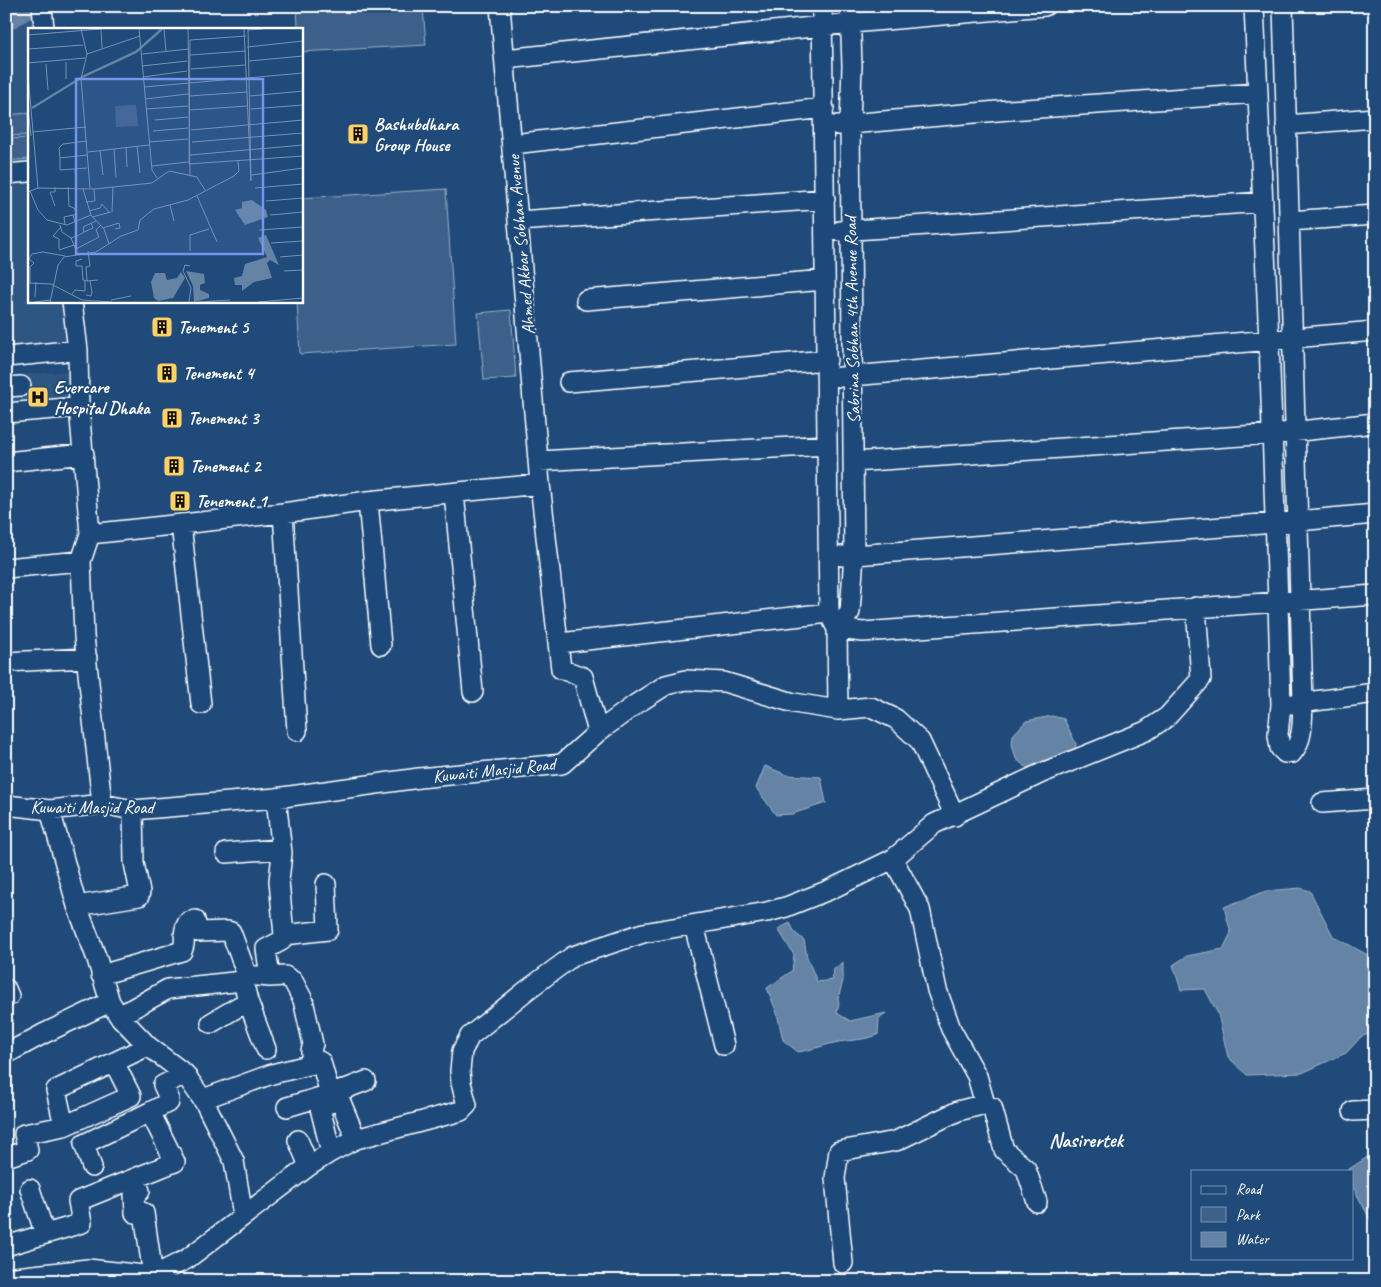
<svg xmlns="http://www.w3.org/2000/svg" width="1381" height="1287" viewBox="0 0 1381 1287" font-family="Caveat,sans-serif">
  <rect width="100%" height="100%" fill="#1f4a7a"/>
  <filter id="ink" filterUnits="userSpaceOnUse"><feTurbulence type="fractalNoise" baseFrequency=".02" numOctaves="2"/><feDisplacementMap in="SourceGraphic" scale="10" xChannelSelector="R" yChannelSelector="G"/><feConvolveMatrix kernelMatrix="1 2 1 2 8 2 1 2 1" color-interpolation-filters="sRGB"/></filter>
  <g filter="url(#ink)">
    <path fill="#2e5683" d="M20,6H48L50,29H29V301H73L78,350L6,356V15Z
      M68,371L72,418L6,424V376Z"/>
    <path fill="#3c618b" stroke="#9eb0c5" d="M297,6H423L426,45L301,52V29H298Z
      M29,113V135L6,136V115Z
      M29,138V159L6,161V139Z
      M446,189L456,344L300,354L297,301H301V198Z
      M511,310L516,378L484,380L478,313Z"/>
    <path fill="#6583a4" stroke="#a3b5c8" d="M1052,716L1064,719L1076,744L1075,754L1055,757L1027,768L1016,759L1012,744L1013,735L1026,721Z
      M765,766L787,775L821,777L826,803L792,814L776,815L756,788Z
      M1300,888L1310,891L1333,936L1375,959V1033L1362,1036L1346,1053L1302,1073L1247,1075L1228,1057L1218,1014L1205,989L1181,990L1173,965L1187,956L1223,949L1231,933L1224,907L1266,891Z
      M790,923L795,933L804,940L807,957L817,982L832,980L834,969L843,962V981L838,998L839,1004L837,1013L850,1021L886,1013L879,1018L878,1035C864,1040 852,1040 838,1042C824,1045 812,1050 798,1052L783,1040L777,1013L767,988L792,971L794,955L778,929Z
      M1375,1152V1229L1352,1185V1171H1346Z"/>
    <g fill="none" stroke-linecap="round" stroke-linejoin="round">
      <path stroke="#6583a4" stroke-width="14" d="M6,25L37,6"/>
      <g stroke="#fff" stroke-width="22">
        <path id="minor" d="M42,6L44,29
          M500,6L540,484L561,669L583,677L598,732
          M822,6L829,613L837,629L838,710
          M1254,6L1269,341L1278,603L1281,705L1278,735L1280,748L1285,753H1292C1304,739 1302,720 1303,702L1283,6
          M505,59L851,23L1045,6
          M838,125L1009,110L1258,93
          M1286,125L1375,118
          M513,144L824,108
          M6,174L29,172
          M519,221L825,199
          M1289,221L1375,215
          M840,231L1263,202
          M586,300L825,280
          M72,301L78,350L79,407L90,534L81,561L84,636L102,804
          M6,357L78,350
          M840,377L1375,331
          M569,382L827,360
          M6,387L21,386
          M6,413L79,407
          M539,461L827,445
          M6,462L84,454
          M853,462L1272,434L1375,423
          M454,493L473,692
          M368,501L381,645
          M283,513L297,731
          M181,524L201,704
          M90,534L283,513L368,501L540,484
          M842,556L1275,523L1375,514
          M6,568L81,561
          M837,629L850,612L854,555L850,124L852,66L850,6
          M837,629L863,632L1375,595
          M560,643L829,613
          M6,662L87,658
          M1292,704L1375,693
          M1322,803L1375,799
          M6,805L50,810L102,804L133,810L276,798L419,778L562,764L598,732L636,704L666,685L686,680L724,682L794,703L838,710L871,707L896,719L920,741L955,816
          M50,810L77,906L97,959L110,1002L119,1016L148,1046L185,1074L205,1103L234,1161L243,1216
          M226,853L280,849
          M893,859L920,909L937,990L951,1029L977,1076L985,1104L992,1107L1004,1150L1026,1169L1037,1202
          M77,906L139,896L140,892L134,863L133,810
          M694,925L724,1045
          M284,935L328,930L326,884
          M101,975L182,951C188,938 180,935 188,922L195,920L198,932L228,931L231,932L247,975
          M270,977L266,949L281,941L284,935L279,881L282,853L276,798
          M243,981L248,1001L266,1049
          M6,989L9,996L6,997
          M119,1016L168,989L243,981L247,975L270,977L285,976L293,981L303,1000L313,1044L311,1051V1057L321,1062
          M211,1023L248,1001
          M6,1054L43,1034L110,1002
          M203,1099L272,1074L321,1062L330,1094L287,1107
          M340,1100L356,1139
          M1353,1111L1375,1110
          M64,1126L131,1096L114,1062
          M298,1140L309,1166
          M331,1152L320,1108L321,1106L340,1100V1091L366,1081
          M6,1157L28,1150L24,1134L64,1126L56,1090L148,1046
          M92,1167L84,1144L150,1112
          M135,1178L140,1191L134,1195L135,1213L142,1212L144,1213L153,1276
          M30,1189L45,1234
          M6,1246L82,1223L78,1201L175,1162L150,1112L169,1102V1098L163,1085L185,1074
          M843,1263L835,1178L839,1151L896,1141L958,1111L985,1104
          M6,1278L88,1269L153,1276L187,1259L309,1166L331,1152L356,1139L461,1111L467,1105L461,1083L460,1071L462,1051L470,1036L527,990L573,956L643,933L767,912L786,907L829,890L893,859L934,824L1042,773L1146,731L1167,717L1201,679L1196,607"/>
      </g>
      <use href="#minor" stroke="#1f4a7a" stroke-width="19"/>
    </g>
  </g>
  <defs>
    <g id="building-square" transform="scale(1.125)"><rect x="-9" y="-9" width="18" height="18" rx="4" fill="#ffd166" stroke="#1f4a7a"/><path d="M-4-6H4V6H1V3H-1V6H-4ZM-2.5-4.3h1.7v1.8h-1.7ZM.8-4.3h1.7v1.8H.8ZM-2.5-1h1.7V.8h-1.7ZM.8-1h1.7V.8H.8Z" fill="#111"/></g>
    <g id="hospital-square" transform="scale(1.125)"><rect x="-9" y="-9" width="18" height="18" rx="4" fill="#ffd166" stroke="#1f4a7a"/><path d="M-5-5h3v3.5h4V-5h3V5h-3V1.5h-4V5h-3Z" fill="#111"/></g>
  </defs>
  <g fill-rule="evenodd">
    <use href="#building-square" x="358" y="134"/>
    <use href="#building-square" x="162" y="327"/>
    <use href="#building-square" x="167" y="373"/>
    <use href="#hospital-square" x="38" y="397"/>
    <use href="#building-square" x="172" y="418"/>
    <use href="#building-square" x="174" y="466"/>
    <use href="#building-square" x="180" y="501"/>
  </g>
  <g text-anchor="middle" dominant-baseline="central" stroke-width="4.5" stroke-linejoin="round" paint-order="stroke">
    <g font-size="18" font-weight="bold" fill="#fff" stroke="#1f4a7a" text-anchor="start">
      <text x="374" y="124">Bashubdhara<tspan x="374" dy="21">Group House</tspan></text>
      <text x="178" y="327">Tenement 5</text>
      <text x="183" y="373">Tenement 4</text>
      <text x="54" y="387">Evercare<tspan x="54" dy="21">Hospital Dhaka</tspan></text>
      <text x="188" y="418">Tenement 3</text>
      <text x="190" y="466">Tenement 2</text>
      <text x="196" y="501">Tenement 1</text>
    </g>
    <g font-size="18" fill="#fff" stroke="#1f4a7a">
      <text transform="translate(521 245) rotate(-95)">Ahmed Akbar Sobhan Avenue</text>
      <text transform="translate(852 320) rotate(-91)">Sabrina Sobhan 4th Avenue Road</text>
      <text transform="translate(494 770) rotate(-6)">Kuwaiti Masjid Road</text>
      <text x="92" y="807">Kuwaiti Masjid Road</text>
    </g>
    <g font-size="20" font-weight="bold" fill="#fff" stroke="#1f4a7a">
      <text x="1086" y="1140">Nasirertek</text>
    </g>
  </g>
  <g transform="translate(28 28)">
    <rect width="275" height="275" fill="#1f4a7a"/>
    <path d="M108,77L110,98L88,99L87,78Z" fill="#3c618b"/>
    <path d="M224,172L238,182L240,189L217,197L207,182L214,180V174ZM238,207L251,237L242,232L239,235L244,250L226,254L214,263V257H207L206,250L214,248L217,236L239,229L230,210ZM158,243L176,246L177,255L172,257V262L181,266V270L166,274L165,258ZM153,244L157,250L145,270L130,273L126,270L123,254L127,245H137L139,252L149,250Z" fill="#6583a4"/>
    <path fill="none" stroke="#6583a4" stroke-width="2.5" d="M4,80L56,48L108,24L134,1"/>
    <path fill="none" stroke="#7992af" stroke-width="1" d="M53,1L59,26L53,51L62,160M73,1L74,20M111,1L124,142L129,150M136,1L138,23M160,1L162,147M216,1L223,153L220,1M220,2L235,1M0,7L72,1M162,12L218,8M219,19L275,13M0,21L55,17M59,26L112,8M114,26L161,21M162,27L218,23M221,33L275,28M38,34V51M0,35L57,30M18,36L20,62M114,38L159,33M163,41L217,37M0,47L10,160M115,49L159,43M116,59L275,45M161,68L219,64M222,68L275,63M117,71L160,66M0,80L3,108M118,81L160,78M223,81L275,77M162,82L219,78M127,92L160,89M163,102L275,92M125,103L160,100M4,104L58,99M121,114L160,111M164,114L275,105M109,118L112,145M98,119L99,139M86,121L88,150M72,122L75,147M60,124L121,117M59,127L32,130V142L59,140M162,127L275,117M32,130L31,120L35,116L59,113M161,136L162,12M161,136L275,128M124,138L160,134M47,141L48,156M224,147L275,140M40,159L41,178L46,180L49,186L45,187L47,194M227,160L275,156M55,161L63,187L76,201L81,216M2,163L10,182L19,192L39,197L63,187M0,164L10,160L66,161L124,155L141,143L169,149L177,162M169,168L189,214M238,173L275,170M58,174L67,173L66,161M142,177L146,193M27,178L22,164H27V159M61,183L72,180L74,176L81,184M84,184L85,159M242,187L275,184M64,189L83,184M32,197L34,204L43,210L48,222M37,197L36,189L45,187M75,200L91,195L92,200L87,201M231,202L275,199M56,204L65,200L63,195M43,210L51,207L56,204L55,199L68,193M243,215L275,213M31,221V211L25,208L33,199M48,221L71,209L68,202L73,197M31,222L46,217M60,223L62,238L58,239L59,253L70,252M162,223V207L181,201M252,229L275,227M1,231L6,235L2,239V255M54,231L48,233V238H54L55,252L59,253M0,232L4,226L15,224L37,228M256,243L275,242M0,255L23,256L54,272L84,274M44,266L47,262L57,263V253M58,267L63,268L64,264L62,253M7,269L8,254M83,272L103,268M6,274L22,272M22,274L30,237L36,229L68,224L93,208L110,202L112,192L126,181L160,172L206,148L211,143L210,133M161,274L163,260L155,243L157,237L162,238M171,274L202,272M230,274L275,270"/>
    <path fill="#7795e8" fill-opacity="0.15" stroke="#7795e8" stroke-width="2.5" d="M48,51H235V226H48Z"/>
    <rect width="275" height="275" fill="none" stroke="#fff" stroke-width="2.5"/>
  </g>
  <rect width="1381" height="1287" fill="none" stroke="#1f4a7a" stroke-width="25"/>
  <rect x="12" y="12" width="1356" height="1262" fill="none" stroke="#fff" stroke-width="2" filter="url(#ink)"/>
  <rect x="1191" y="1170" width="162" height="90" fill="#1f4a7a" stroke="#7992af"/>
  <rect x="1201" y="1186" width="25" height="8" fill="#1f4a7a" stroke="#7992af"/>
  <text x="1236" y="1194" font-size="15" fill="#ffffff">Road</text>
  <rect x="1201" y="1207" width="25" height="15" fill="#3c618b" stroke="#7992af"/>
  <text x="1236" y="1220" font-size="15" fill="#ffffff">Park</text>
  <rect x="1201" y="1232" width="25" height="15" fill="#6583a4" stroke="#7992af"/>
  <text x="1236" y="1244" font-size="15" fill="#ffffff">Water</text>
</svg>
